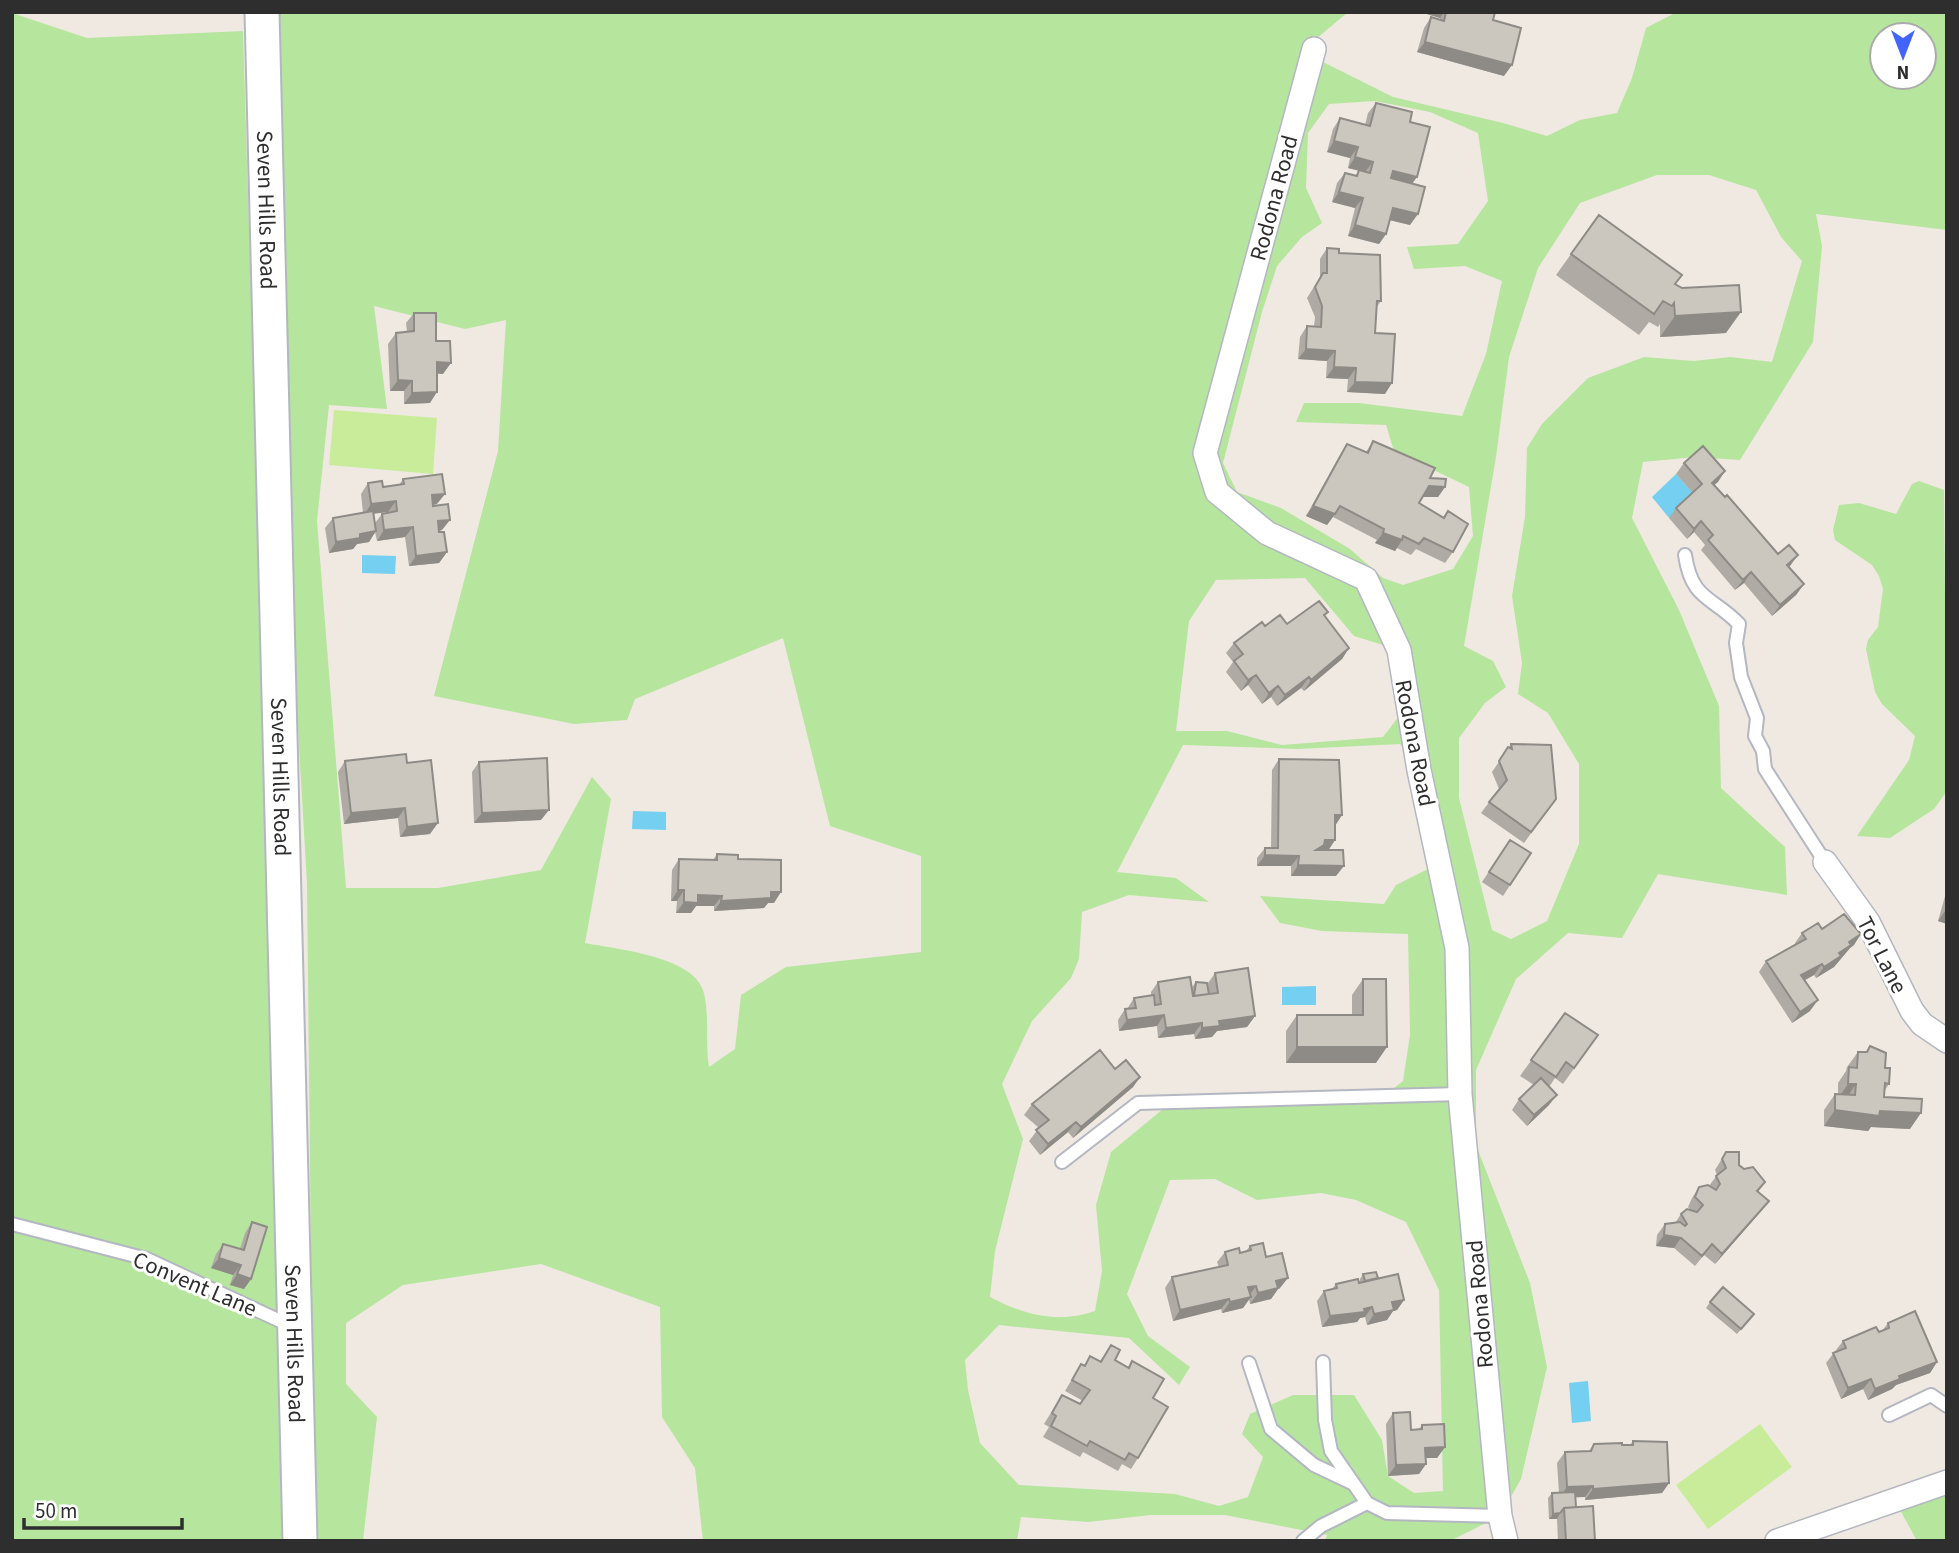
<svg xmlns="http://www.w3.org/2000/svg" width="1959" height="1553" viewBox="0 0 1959 1553" font-family="'Source Sans 3',sans-serif">
  <rect width="100%" height="100%" fill="#efe9e1"/>
  <path fill="#b6e59e" fill-rule="evenodd" d="M276,12H1348L1316,39L1323,62L1393,97L1503,123L1547,136L1580,120L1617,113L1632,78L1646,28L1677,12H1947V230L1816,214L1822,246L1813,342L1740,460L1695,457L1643,462L1632,518L1679,610L1719,706L1721,788L1785,847L1787,895L1658,874L1622,938L1568,933L1516,979L1476,1070V1145L1530,1283L1547,1367L1521,1479L1500,1516L1450,1541H1325L1327,1535L1225,1515H1151L1088,1522L1021,1517L1017,1541H703L695,1468L662,1417L660,1307L541,1264L403,1285L346,1323V1384L377,1417L363,1541H314L307,883L286,524ZM1882,35H1924V77H1882ZM1375,101L1430,112L1478,133L1488,201L1458,244L1407,247L1414,269L1465,266L1502,281L1486,354L1462,416L1359,403H1304L1296,422L1386,425L1394,451L1469,487L1473,536L1453,569L1403,585L1383,578L1350,549L1281,508L1237,492L1223,463L1262,312L1277,266L1302,237L1322,223L1306,188L1308,133L1329,104ZM1657,175H1709L1756,190L1781,237L1802,261L1772,362L1730,357L1694,361L1644,357L1588,378L1542,424L1527,448L1525,517L1512,596L1522,663L1518,694L1548,713L1579,764V844L1547,921L1511,939L1492,930L1459,798V738L1485,703L1506,687L1493,661L1464,646L1496,457L1509,357L1538,268L1580,203ZM374,306L465,329L506,320L498,451L434,696L574,724L627,720L635,699L783,638L830,826L921,856V952L786,967L741,995L735,1049L709,1067C705,1043 710,1013 703,990C692,956 615,949 585,943L611,799L592,777L541,870L438,888H346L317,521L329,405L387,409ZM1305,578L1354,636L1399,650L1406,707L1383,737L1282,745L1227,731H1176L1189,621L1216,580ZM1400,744L1419,770L1440,863L1396,885L1384,904L1260,896L1280,923L1322,931L1408,934L1410,1035L1403,1081L1380,1099L1220,1101L1163,1109L1111,1152L1096,1205L1102,1271L1095,1311C1057,1324 1024,1315 990,1297L995,1251L1023,1139L1002,1084L1032,1021L1071,978L1079,959L1082,912L1129,895L1209,902L1176,878L1117,872L1183,745L1297,749ZM1215,1179L1257,1200L1321,1193L1356,1200L1406,1222L1439,1290L1443,1491L1414,1493L1388,1476L1382,1440L1354,1395H1293L1250,1414L1242,1434L1263,1457L1248,1497L1219,1506L1175,1494L1019,1485L980,1443L968,1390L965,1360L999,1325L1129,1338L1179,1385L1190,1367L1148,1336L1127,1294L1170,1180Z
    M12,13L87,38L243,31L285,1416V1541H12Z
    M1919,481L1944,490L1947,791L1934,809L1890,838L1857,836L1909,760L1915,736L1882,704L1875,692L1866,649L1868,640L1878,627L1883,589L1879,576L1872,565L1835,540L1833,530L1839,505L1859,503L1896,514L1912,484Z
    M1947,1494V1541H1917L1899,1508Z"/>
  <path fill="#c9ec9a" d="M334,410L437,418L433,474L329,465Z
    M1760,1424L1792,1467L1708,1529L1676,1485Z"/>
  <path fill="#75cff0" d="M1676,474L1695,495L1669,518L1652,497Z
    M362,555L396,556L395,574L362,573Z
    M633,811L666,812V830L632,829Z
    M1316,986V1005H1282V987Z
    M1588,1381L1591,1421L1572,1423L1569,1383Z"/>
  <g fill="none" stroke-linecap="round" stroke-linejoin="round">
    <g stroke="#b4b7c1" stroke-width="16">
      <path id="service" d="M1685,555C1692,601 1712,596 1739,624L1736,643L1741,677L1757,718L1755,736L1763,751L1765,769L1825,862
        M1062,1162L1138,1103L1460,1094
        M12,1224L147,1259L291,1326
        M1323,1362L1325,1420L1331,1451L1367,1503L1387,1513L1500,1516
        M1249,1363L1271,1429L1314,1465L1354,1484
        M1889,1415L1931,1395L1947,1406
        M1303,1541L1321,1526L1367,1503"/>
    </g>
    <g stroke="#b4b7c1" stroke-width="26">
      <path id="minor" d="M1314,49L1205,453L1217,492L1267,533L1366,579L1399,650L1419,770L1457,948L1460,1094L1500,1516L1506,1541
        M1825,862L1868,922L1912,1011L1922,1024L1947,1041
        M1777,1541L1947,1482"/>
    </g>
    <g stroke="#b4b7c1" stroke-width="37">
      <g id="secondary">
        <path id="s1" d="M262,12L300,1541"/>
      </g>
    </g>
    <use href="#service" stroke="#fff" stroke-width="12"/>
    <use href="#minor" stroke="#fff" stroke-width="23"/>
    <use href="#secondary" stroke="#fff" stroke-width="33"/>
  </g>
  <path fill="#afaba4" fill-rule="evenodd" d="M1428,12H1495L1493,20L1504,76L1417,52L1424,28L1431,17L1440,20V18L1427,14Z
    M1376,103L1410,122L1412,184L1410,225L1390,220L1386,234L1379,244L1348,236L1355,208L1332,202L1337,183L1345,173L1355,176L1359,171L1348,168L1350,158L1327,152L1333,129L1340,118L1365,125L1368,113Z
    M1599,215L1676,284L1682,288L1726,333L1660,337V324L1658,327L1649,322L1639,335L1556,275Z
    M1327,248L1339,253L1381,301L1376,308L1375,333L1385,394L1347,392L1348,379L1326,378L1327,361L1298,359L1300,337L1307,326H1314L1315,317L1307,298L1320,277V259Z
    M414,313L436,341L443,374L437,373L430,403L404,404V391H390L388,344L396,333L407,332L406,323Z
    M1373,441L1445,487L1438,497H1422L1419,503L1443,517L1448,511L1453,552L1445,563L1416,549L1411,555L1397,548L1395,551L1375,543L1377,540L1333,517L1327,525L1306,516L1340,455L1347,444L1366,452Z
    M1684,463L1725,471L1714,485L1790,566L1789,567L1804,584L1796,595L1772,616L1744,583L1735,590L1701,550L1705,545L1694,532L1687,539L1669,518L1676,508L1693,493L1676,474Z
    M403,479L437,504L433,505L442,530L439,531L447,552L439,563L409,566L405,537L377,541L375,532L369,542L357,544L353,549L329,553L325,528L333,518L363,513L361,494L368,483L383,487L399,485ZM388,512V513L382,514L375,523L373,513Z
    M1328,612L1325,616L1349,648L1342,659L1304,691L1301,688L1277,706L1271,697L1262,704L1248,685L1241,691L1226,672L1233,662L1226,653L1234,643L1265,626L1287,624Z
    M1511,744L1556,799L1524,843L1481,813L1499,789L1492,772Z
    M1279,759L1342,815L1335,825V840L1328,850L1336,876H1291V866H1257V858L1265,848H1271L1272,770Z
    M345,761L407,763L430,834L400,837L398,818L344,824L338,772Z
    M479,762L541,820L474,823L472,772Z
    M1510,840L1531,853L1503,896L1482,882Z
    M717,854L738,859L774,903H768L764,908L714,911V906H696L691,913H676L677,901H671L672,870L679,859L713,860Z
    M1947,889V924L1938,921Z
    M1822,929L1854,945L1850,948L1834,967L1816,978L1814,975L1805,980L1810,1011L1792,1023L1759,972L1766,961L1795,944V943L1802,933Z
    M1215,973L1255,1016L1247,1027L1217,1031L1212,1037L1195,1039L1194,1034L1158,1038L1157,1026L1119,1031L1118,1020L1125,1009H1127L1134,998L1151,995V992L1158,982L1192,990V987L1196,982L1209,993L1208,983Z
    M1363,979L1376,1063H1286V1031L1297,1015H1352V995Z
    M1565,1013L1598,1035L1563,1084L1555,1078L1549,1087V1105L1527,1126L1512,1110L1519,1099L1534,1085L1520,1076Z
    M1870,1046L1885,1068L1889,1084L1885,1090L1884,1097L1910,1129L1871,1127L1868,1131L1824,1126V1110L1835,1094H1838V1083L1846,1071L1847,1067L1858,1052H1866Z
    M1115,1069L1140,1077L1133,1087L1073,1138L1068,1132L1040,1155L1029,1141L1039,1128L1024,1115L1032,1104Z
    M1726,1152L1744,1169L1765,1182L1758,1192L1761,1211L1715,1264L1704,1255L1695,1266L1674,1248L1656,1246L1657,1235L1665,1224L1675,1223L1681,1214L1690,1210L1688,1207L1692,1198L1699,1187L1709,1186L1717,1175L1715,1170Z
    M252,1222L251,1279L244,1289L230,1285L233,1275L211,1268L216,1254L223,1244L240,1249L245,1233Z
    M1250,1246L1266,1257L1280,1288L1278,1289L1271,1299L1250,1304L1249,1299L1243,1308L1222,1313L1221,1309L1173,1321L1165,1288L1172,1277L1219,1267L1217,1262L1225,1252L1240,1253L1246,1251Z
    M1363,1274L1378,1278L1404,1300L1397,1310L1393,1311L1387,1320L1367,1325L1365,1317L1360,1318L1357,1322L1322,1327L1317,1301L1324,1291L1332,1289L1336,1284L1360,1282V1279Z
    M1710,1302L1754,1314L1737,1334L1706,1308Z
    M1888,1323L1937,1362L1930,1373L1896,1385L1892,1389L1868,1400L1863,1389L1841,1399L1826,1363L1843,1341L1879,1332L1882,1331Z
    M1111,1345L1115,1360L1128,1367L1132,1361L1153,1398L1138,1458L1131,1469L1122,1464L1118,1471L1083,1452L1080,1457L1043,1437L1049,1427L1044,1424L1062,1395L1080,1404L1083,1401L1065,1391L1081,1364L1084,1366L1090,1356L1100,1361Z
    M1393,1413L1411,1430L1419,1429L1422,1425L1445,1447L1437,1458H1426V1464L1419,1474L1388,1476L1386,1424Z
    M1633,1441L1669,1483L1662,1493L1585,1500V1497H1576V1507L1595,1541H1558L1557,1519H1549L1548,1498L1552,1493H1559L1557,1463L1565,1452L1589,1451L1594,1444L1622,1445H1630Z"/>
  <path fill="#8e8b86" d="M1429,12H1444L1440,18L1427,14Z
    M1425,42L1512,65L1504,76L1417,52Z
    M1334,141L1358,147L1350,158L1327,152Z
    M1355,157L1373,162L1365,172L1348,168Z
    M1393,171L1417,177L1409,188L1385,181Z
    M1339,192L1363,198L1355,208L1332,202Z
    M1393,208L1418,214L1410,225L1385,219Z
    M1355,225L1386,234L1379,244L1348,236Z
    M1741,312L1726,333L1660,337L1675,316Z
    M1306,349L1335,351L1327,361L1298,359Z
    M437,362L451,363L443,374L430,373Z
    M1334,367L1356,368L1348,379L1326,378Z
    M398,380L412,381L404,391H390Z
    M1355,382L1392,383L1385,394L1347,392Z
    M437,392L430,403L404,404L412,393Z
    M1725,471L1718,482L1705,493L1712,483Z
    M1429,486L1445,487L1438,497H1421Z
    M445,494L437,504L425,506L432,495Z
    M396,501L388,512L364,515L371,504Z
    M1313,506L1335,514L1327,525L1306,516Z
    M450,520L442,530L431,532L438,521Z
    M1701,521L1694,532L1687,539L1694,529Z
    M413,527L405,537L377,541L384,530Z
    M376,531L369,542L357,544L353,549L329,553L336,542L360,534Z
    M1383,533L1402,540L1395,551L1375,543Z
    M447,552L439,563L409,566L416,556Z
    M1798,555L1790,566L1779,575L1787,565Z
    M1751,572L1744,583L1735,590L1743,580Z
    M1804,584L1796,595L1772,616L1780,605Z
    M1349,648L1342,659L1304,691L1311,680Z
    M1256,675L1248,685L1241,691L1248,680Z
    M1309,677L1301,688L1277,706L1285,695Z
    M1278,686L1271,697L1262,704L1269,693Z
    M405,808L398,818L344,824L351,813Z
    M549,810L541,820L474,823L482,813Z
    M1335,815H1342L1335,826Z
    M438,823L430,834L400,837L407,827Z
    M1325,840H1335L1328,851L1309,861Z
    M1265,855L1299,856L1291,866H1257Z
    M1298,865L1344,866L1336,876H1291Z
    M678,890H684L677,901H671Z
    M771,892H781L774,903H768L764,908L714,911L721,901Z
    M698,895L722,896L714,906H696L691,913H676L684,902Z
    M1945,911H1947V924L1938,921Z
    M1861,934L1854,945L1850,948L1834,967L1816,978L1824,967L1849,942Z
    M1822,964L1814,975L1794,986L1801,975Z
    M1818,1000L1810,1011L1792,1023L1800,1012Z
    M1164,1015L1157,1026L1119,1031L1127,1020Z
    M1255,1016L1247,1027L1217,1031L1212,1037L1195,1039L1202,1028L1219,1021Z
    M1202,1023L1194,1034L1158,1038L1166,1028Z
    M1297,1047H1387L1376,1063H1286Z
    M1140,1077L1133,1087L1073,1138L1081,1127Z
    M1848,1084H1856L1845,1100H1837Z
    M1557,1095L1549,1105L1527,1126L1534,1115Z
    M1835,1110L1880,1111L1921,1113L1910,1129L1871,1127L1868,1131L1824,1126Z
    M1076,1122L1068,1132L1040,1155L1048,1144Z
    M1769,1201L1761,1211L1715,1264L1722,1254Z
    M1664,1235L1681,1238L1674,1248L1656,1246Z
    M219,1258L241,1265L233,1275L211,1268Z
    M237,1274L251,1279L244,1289L230,1285Z
    M1288,1278L1280,1288L1278,1289L1271,1299L1250,1304L1258,1293L1276,1281Z
    M1256,1286L1249,1296L1248,1287Z
    M1251,1297L1243,1308L1222,1313L1230,1302Z
    M1229,1299L1221,1309L1173,1321L1180,1310Z
    M1404,1300L1397,1310L1393,1311L1387,1320L1367,1325L1374,1314L1392,1302Z
    M1372,1307L1365,1317L1360,1318L1357,1322L1322,1327L1330,1316Z
    M1937,1362L1930,1373L1896,1385L1892,1389L1868,1400L1875,1389L1899,1376Z
    M1871,1379L1863,1389L1841,1399L1848,1388Z
    M1445,1447L1437,1458H1418L1425,1448Z
    M1426,1464L1419,1474L1388,1476L1396,1465Z
    M1669,1483L1662,1493L1585,1500L1593,1489Z
    M1593,1486L1585,1497L1559,1498L1567,1487Z
    M1560,1513L1557,1519H1549L1553,1514Z"/>
  <path fill="#cbc7bf" stroke="#8e8b86" stroke-width="2" d="M1446,12H1495L1493,20L1521,28L1512,65L1425,42L1431,17L1444,21Z
    M1376,103L1412,112L1410,122L1430,127L1417,177L1393,171L1391,178L1425,187L1418,214L1393,208L1386,234L1355,225L1363,198L1339,192L1345,173L1357,176L1359,170L1370,173L1373,162L1355,157L1358,147L1334,141L1340,118L1370,126Z
    M1599,215L1682,275L1675,284L1682,288L1739,285L1741,312L1675,316L1674,303L1672,306L1663,301L1654,314L1571,254Z
    M1327,248L1339,249V253L1380,255L1381,301H1377L1375,333L1395,334L1392,383L1355,382L1356,368L1334,367L1335,351L1306,349L1307,326L1321,327L1322,306L1315,287L1323,273H1327Z
    M414,313H436V341H450L451,363L437,362V392L412,393V381L398,380L396,333L414,331Z
    M1373,441L1435,468L1430,478L1446,479L1445,487L1429,486L1419,503L1444,518L1448,511L1468,524L1453,552L1424,538L1419,544L1403,536L1402,540L1383,533L1384,529L1340,506L1335,514L1313,506L1347,444L1368,453Z
    M1703,446L1725,471L1712,483L1725,497L1727,495L1778,554L1789,545L1798,555L1787,565L1804,584L1780,605L1751,572L1743,580L1708,540L1713,535L1701,521L1694,529L1676,508L1702,484L1684,463Z
    M442,474L445,494L432,495L433,506L448,504L450,520L438,521L439,532H444L447,552L416,556L413,527L384,530L382,514L397,511L396,501L371,504L368,483L382,481L383,487L404,484L403,479Z
    M373,511L376,531L360,534V538L336,542L333,518Z
    M1319,601L1328,612L1324,615L1349,648L1311,680L1309,677L1285,695L1278,686L1269,693L1256,675L1248,680L1234,661L1243,654L1234,643L1262,622L1265,626L1280,615L1287,624Z
    M1511,744L1551,745L1556,799L1531,832L1489,802L1507,780L1499,761L1508,747L1512,749Z
    M406,754L407,763L431,760L438,823L407,827L405,808L351,813L345,761Z
    M547,758L549,810L482,813L479,762Z
    M1279,759L1339,760L1342,815H1335V840H1325L1324,845L1316,850H1343L1344,866L1298,865L1299,856L1265,855V848H1278Z
    M1510,840L1531,853L1510,885L1489,872Z
    M717,854L738,855V859L781,860V892H771V898L721,901L722,896L698,895V903L684,902V890H678L679,859L717,860Z
    M1844,914L1861,934L1849,942L1851,945L1839,953L1841,956L1824,967L1822,964L1801,975L1818,1000L1800,1012L1766,961L1806,939L1802,933L1818,923L1822,929Z
    M1248,968L1255,1016L1219,1021L1220,1026L1202,1028V1023L1166,1028L1164,1015L1127,1020L1125,1009L1136,1008L1134,998L1154,995L1155,1005L1161,1004L1158,982L1190,977L1193,996L1218,993L1215,973Z
    M1363,979H1386L1387,1047H1297V1015H1363Z
    M1196,982L1207,983L1209,994L1194,996Z
    M1565,1013L1598,1035L1574,1068L1566,1062L1556,1077L1531,1060Z
    M1870,1046L1886,1053L1885,1068H1890L1889,1084L1885,1083L1884,1097L1922,1099L1921,1113L1880,1111L1879,1116L1835,1110V1094L1855,1095L1856,1084H1848L1849,1067L1857,1068L1858,1052H1867Z
    M1100,1050L1115,1069L1126,1060L1140,1077L1081,1127L1076,1122L1048,1144L1036,1130L1049,1120L1032,1104Z
    M1541,1078L1557,1095L1534,1115L1519,1099Z
    M1726,1152H1739V1165L1744,1169L1753,1167L1765,1182L1757,1191L1769,1201L1722,1254L1712,1244L1702,1256L1681,1238L1664,1235L1665,1224L1680,1222L1685,1226L1687,1224L1681,1214L1687,1209L1697,1212L1703,1205L1695,1197L1699,1187L1708,1185L1716,1190L1720,1184L1716,1176L1726,1168L1722,1159Z
    M252,1222L267,1227L251,1279L237,1274L241,1265L219,1258L223,1244L244,1250Z
    M1263,1243L1266,1257L1282,1253L1288,1278L1276,1281L1278,1288L1258,1293L1256,1286L1248,1287L1251,1297L1230,1302L1229,1299L1180,1310L1172,1277L1228,1265L1225,1252L1239,1248L1240,1253L1251,1250L1250,1246Z
    M1376,1272L1378,1278L1365,1281L1363,1274Z
    M1398,1274L1404,1300L1392,1302L1394,1310L1374,1314L1372,1307L1364,1309L1365,1312L1330,1316L1324,1291L1337,1288L1336,1284L1358,1279L1359,1283Z
    M1723,1287L1754,1314L1741,1329L1710,1302Z
    M1915,1311L1937,1362L1899,1376L1900,1379L1875,1389L1871,1379L1848,1388L1833,1353L1846,1348L1843,1341L1876,1327L1879,1332L1889,1328L1888,1323Z
    M1111,1345L1120,1350L1115,1360L1129,1368L1132,1361L1164,1379L1153,1398L1168,1407L1138,1458L1129,1453L1125,1460L1090,1441L1087,1446L1051,1426L1056,1416L1052,1413L1062,1395L1080,1404L1090,1390L1072,1380L1081,1364L1085,1366L1090,1356L1101,1362Z
    M1410,1412L1411,1430L1422,1429V1425L1444,1424L1445,1447L1425,1448L1426,1464L1396,1465L1393,1413Z
    M1633,1441L1667,1442L1669,1483L1593,1489V1486L1567,1487L1565,1452L1591,1451L1594,1444L1622,1443V1445H1633Z
    M1575,1492L1576,1507L1564,1508L1560,1513L1553,1514L1552,1493Z
    M1593,1506L1595,1541H1566L1564,1508Z"/>
  <g text-anchor="middle" dominant-baseline="central" stroke-width="6" stroke-linejoin="round" paint-order="stroke">
    <g font-size="23" fill="#2e2e2e" stroke="#fff">
      <text transform="translate(1274 198) rotate(-75)">Rodona Road</text>
      <text stroke="none"><textPath href="#s1" startOffset="198">Seven Hills Road</textPath></text>
      <text transform="translate(1415 743) rotate(79)">Rodona Road</text>
      <text stroke="none"><textPath href="#s1" startOffset="765">Seven Hills Road</textPath></text>
      <text transform="translate(1882 955) rotate(63)">Tor Lane</text>
      <text transform="translate(195 1284) rotate(23)">Convent Lane</text>
      <text transform="translate(1480 1304) rotate(-95)">Rodona Road</text>
      <text stroke="none"><textPath href="#s1" startOffset="1332">Seven Hills Road</textPath></text>
    </g>
  </g>
  <rect width="1959" height="1553" fill="none" stroke="#2e2e2e" stroke-width="28"/>
  <g transform="translate(1903 56) rotate(180)"><circle r="33" fill="#ffffff" stroke="#ababab" stroke-width="2"/>
  <path d="M0-5L12 26L0 18L-12 26Z" fill="#4264fb"/>
  <text y="-10" font-size="19" font-weight="bold" text-anchor="middle" fill="#2e2e2e">N</text>
  </g>
  <path d="M24 1518v10h158v-10" fill="none" stroke="#2e2e2e" stroke-width="3.5"/>
  <text x="35" y="1518" font-size="21" fill="#2e2e2e" stroke="#ffffff" stroke-width="5" paint-order="stroke">50 m</text>
</svg>
